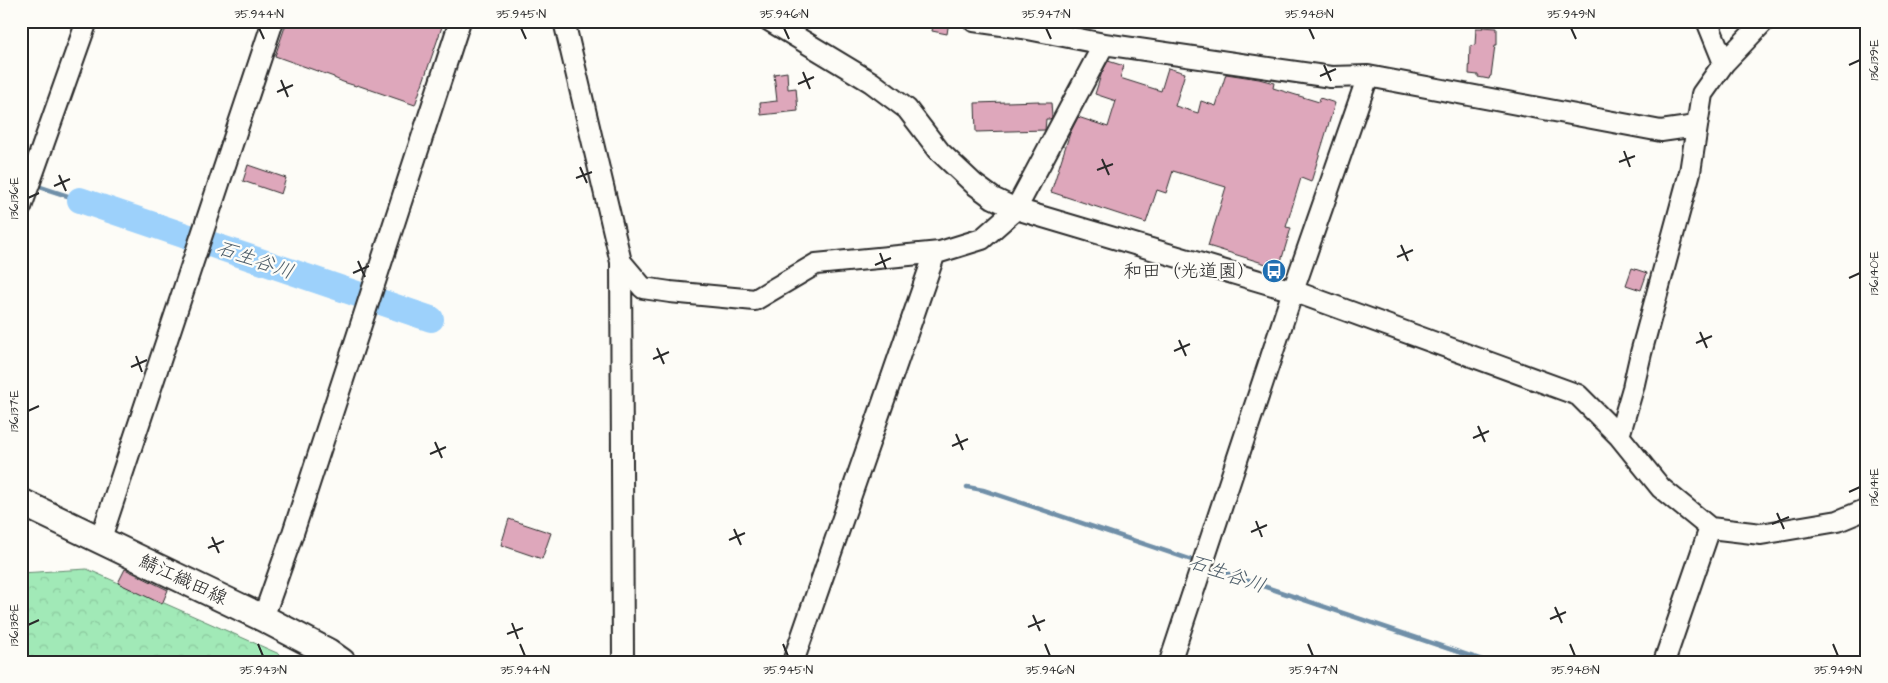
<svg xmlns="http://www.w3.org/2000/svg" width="1888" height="683" viewBox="0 0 1888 683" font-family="'Architects Daughter','Klee One',sans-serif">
  <defs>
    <pattern id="forest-crowns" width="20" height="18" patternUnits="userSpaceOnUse" patternTransform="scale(1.25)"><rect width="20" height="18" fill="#a1e9b7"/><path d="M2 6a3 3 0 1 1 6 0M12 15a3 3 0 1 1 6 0" fill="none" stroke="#8bc89e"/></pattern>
  </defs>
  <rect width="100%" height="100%" fill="#fdfcf7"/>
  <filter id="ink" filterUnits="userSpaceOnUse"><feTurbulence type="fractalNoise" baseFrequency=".02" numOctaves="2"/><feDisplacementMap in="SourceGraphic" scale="10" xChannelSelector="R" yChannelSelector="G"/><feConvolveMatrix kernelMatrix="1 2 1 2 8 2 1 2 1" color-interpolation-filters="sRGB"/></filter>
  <g filter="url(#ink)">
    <path fill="url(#forest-crowns)" stroke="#668a71" d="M87,569L277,653L292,662H21V573Z"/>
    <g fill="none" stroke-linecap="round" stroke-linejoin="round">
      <path stroke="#6f8fa8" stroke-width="4.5" d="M34,185L80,200
        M967,487L983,490L1198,562
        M1208,566L1260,585L1488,662"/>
      <path stroke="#9dd1fb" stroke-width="26" d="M80,200L431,319"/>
    </g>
    <path fill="#dea7bb" stroke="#2b2b2b" d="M287,21H444L415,105L357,85L356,86L343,82L334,78V77L275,56Z
      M934,21H949L947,34L932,31Z
      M1482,27L1497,28V45H1495L1491,76H1490L1489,79L1478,77V75L1469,74L1470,46L1475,45L1476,28H1483Z
      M1108,61L1124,66L1120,78L1161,91L1168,68L1185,73L1175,106L1198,113L1201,101L1216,106L1226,74L1259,79L1274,83L1273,88L1319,102L1320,98L1335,103L1311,182L1301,178L1286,227L1291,228L1279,268L1208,246L1226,187L1173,171L1166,193L1157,190L1146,223L1051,192L1070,133L1078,117L1108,127L1116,101L1095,94L1102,72Z
      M787,72L788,89L796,88L798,111L761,115L760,103L777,101L774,74Z
      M1039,101V103H1051L1052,117L1050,119H1046L1045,130L976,132L975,103Z
      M248,165L286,178L281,194L243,181Z
      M1632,268L1647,273L1641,290L1626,285Z
      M509,519L551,533L542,559L501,545Z
      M125,569L168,590L162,604L118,583Z"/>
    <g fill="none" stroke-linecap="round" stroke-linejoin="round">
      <g stroke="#2b2b2b" stroke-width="24">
        <path id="minor" d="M564,21L621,262L623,658L622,662
          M770,21L871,82L907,109L940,152L974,184L993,198L1016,209L1293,291L1578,395L1619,436L1661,488L1710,528L1761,534L1838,521L1867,509
          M974,21L1023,28L1104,44L1331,77L1368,76L1661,131L1696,126
          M1707,21L1724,63
          M21,207L87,21
          M621,262L643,288L670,292L755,300L816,264L940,252L982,239L1016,209L1104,44
          M1619,436L1633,388L1641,353L1690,172L1702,94L1724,63L1764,21
          M100,541L273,21
          M263,618L293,533L460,21
          M793,662L935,253
          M1170,662L1293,291L1368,76
          M1664,662L1710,528"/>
      </g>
      <g stroke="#2b2b2b" stroke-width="30">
        <path id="major" d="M21,502L263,618L328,652L342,662"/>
      </g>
      <use href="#minor" stroke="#fdfcf7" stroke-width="20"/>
      <use href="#major" stroke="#fdfcf7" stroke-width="26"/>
    </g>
  </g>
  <path fill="none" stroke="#2b2b2b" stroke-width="2" d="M259,28L264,39M521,28L526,39M784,28L789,39M1046,28L1051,39M1309,28L1314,39M1571,28L1576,39M1324,65L1331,81M1849,65L1860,60M803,72L810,89M1320,76L1336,69M281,80L288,97M798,84L814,77M277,92L293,85M1624,151L1630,167M1102,159L1109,175M1619,162L1635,156M580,167L587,183M1097,170L1113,164M59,175L66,191M576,178L592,172M54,186L70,179M28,198L39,193M1401,245L1408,261M880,253L886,269M1397,257L1413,250M358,261L365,277M875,265L891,258M353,273L369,266M1849,278L1860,273M1700,332L1707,348M1179,340L1186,356M1696,343L1712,336M657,348L664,364M1174,351L1190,344M136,356L142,372M653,359L669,352M131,367L147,360M28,411L39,406M1478,426L1485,442M956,434L963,450M1473,438L1489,431M435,442L442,458M952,446L968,439M430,454L446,447M1849,492L1860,487M1777,513L1784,529M1256,521L1262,537M1772,524L1789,517M734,529L741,545M1251,532L1267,525M212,537L219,553M729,540L745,533M208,548L224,541M1555,607L1562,623M1033,615L1040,631M1550,619L1566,612M512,623L518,639M28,625L39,620M1028,627L1045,620M507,634L523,628M258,644L263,656M520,644L525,656M783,644L788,656M1045,644L1050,656M1308,644L1313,656M1570,644L1575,656M1833,644L1838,656"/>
  <defs>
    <g id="bus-disc" transform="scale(1.25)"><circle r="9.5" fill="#1f6fb2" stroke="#fdfcf7"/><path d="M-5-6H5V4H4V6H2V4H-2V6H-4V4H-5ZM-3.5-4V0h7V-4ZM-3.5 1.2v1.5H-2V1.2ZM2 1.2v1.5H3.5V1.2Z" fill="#fff"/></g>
  </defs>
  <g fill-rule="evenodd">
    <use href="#bus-disc" x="1274" y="271"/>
  </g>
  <g text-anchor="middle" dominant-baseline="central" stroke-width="4.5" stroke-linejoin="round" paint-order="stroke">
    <g font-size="19" fill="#2b2b2b" stroke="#fdfcf7" text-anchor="end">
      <text x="1256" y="271">和田（光道園）</text>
    </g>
    <g font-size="19" fill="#2b2b2b" stroke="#fdfcf7">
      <text transform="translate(183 580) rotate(25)">鯖江織田線</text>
    </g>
    <g font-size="20" font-style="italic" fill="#4d5d69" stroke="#fdfcf7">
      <text transform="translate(255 260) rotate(19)">石生谷川</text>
      <text transform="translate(1227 574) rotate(19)">石生谷川</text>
    </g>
  </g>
  <rect width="1888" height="683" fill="none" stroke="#fdfcf7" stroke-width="55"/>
  <rect x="28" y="28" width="1832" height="628" fill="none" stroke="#2b2b2b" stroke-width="2"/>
  <g font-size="12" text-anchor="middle" fill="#2b2b2b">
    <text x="259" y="18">35.944°N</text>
    <text x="521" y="18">35.945°N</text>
    <text x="784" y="18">35.946°N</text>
    <text x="1046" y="18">35.947°N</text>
    <text x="1309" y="18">35.948°N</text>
    <text x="1571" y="18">35.949°N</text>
    <text transform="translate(1874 60) rotate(-90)" y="4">136.139°E</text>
    <text transform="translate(14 198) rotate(-90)" y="4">136.136°E</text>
    <text transform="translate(1874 273) rotate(-90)" y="4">136.140°E</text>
    <text transform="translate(14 411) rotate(-90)" y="4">136.137°E</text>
    <text transform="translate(1874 487) rotate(-90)" y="4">136.141°E</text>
    <text transform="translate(14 625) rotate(-90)" y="4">136.138°E</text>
    <text x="263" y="674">35.943°N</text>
    <text x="525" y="674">35.944°N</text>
    <text x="788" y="674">35.945°N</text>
    <text x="1050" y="674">35.946°N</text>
    <text x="1313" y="674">35.947°N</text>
    <text x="1575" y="674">35.948°N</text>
    <text x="1838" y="674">35.949°N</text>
  </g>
</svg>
